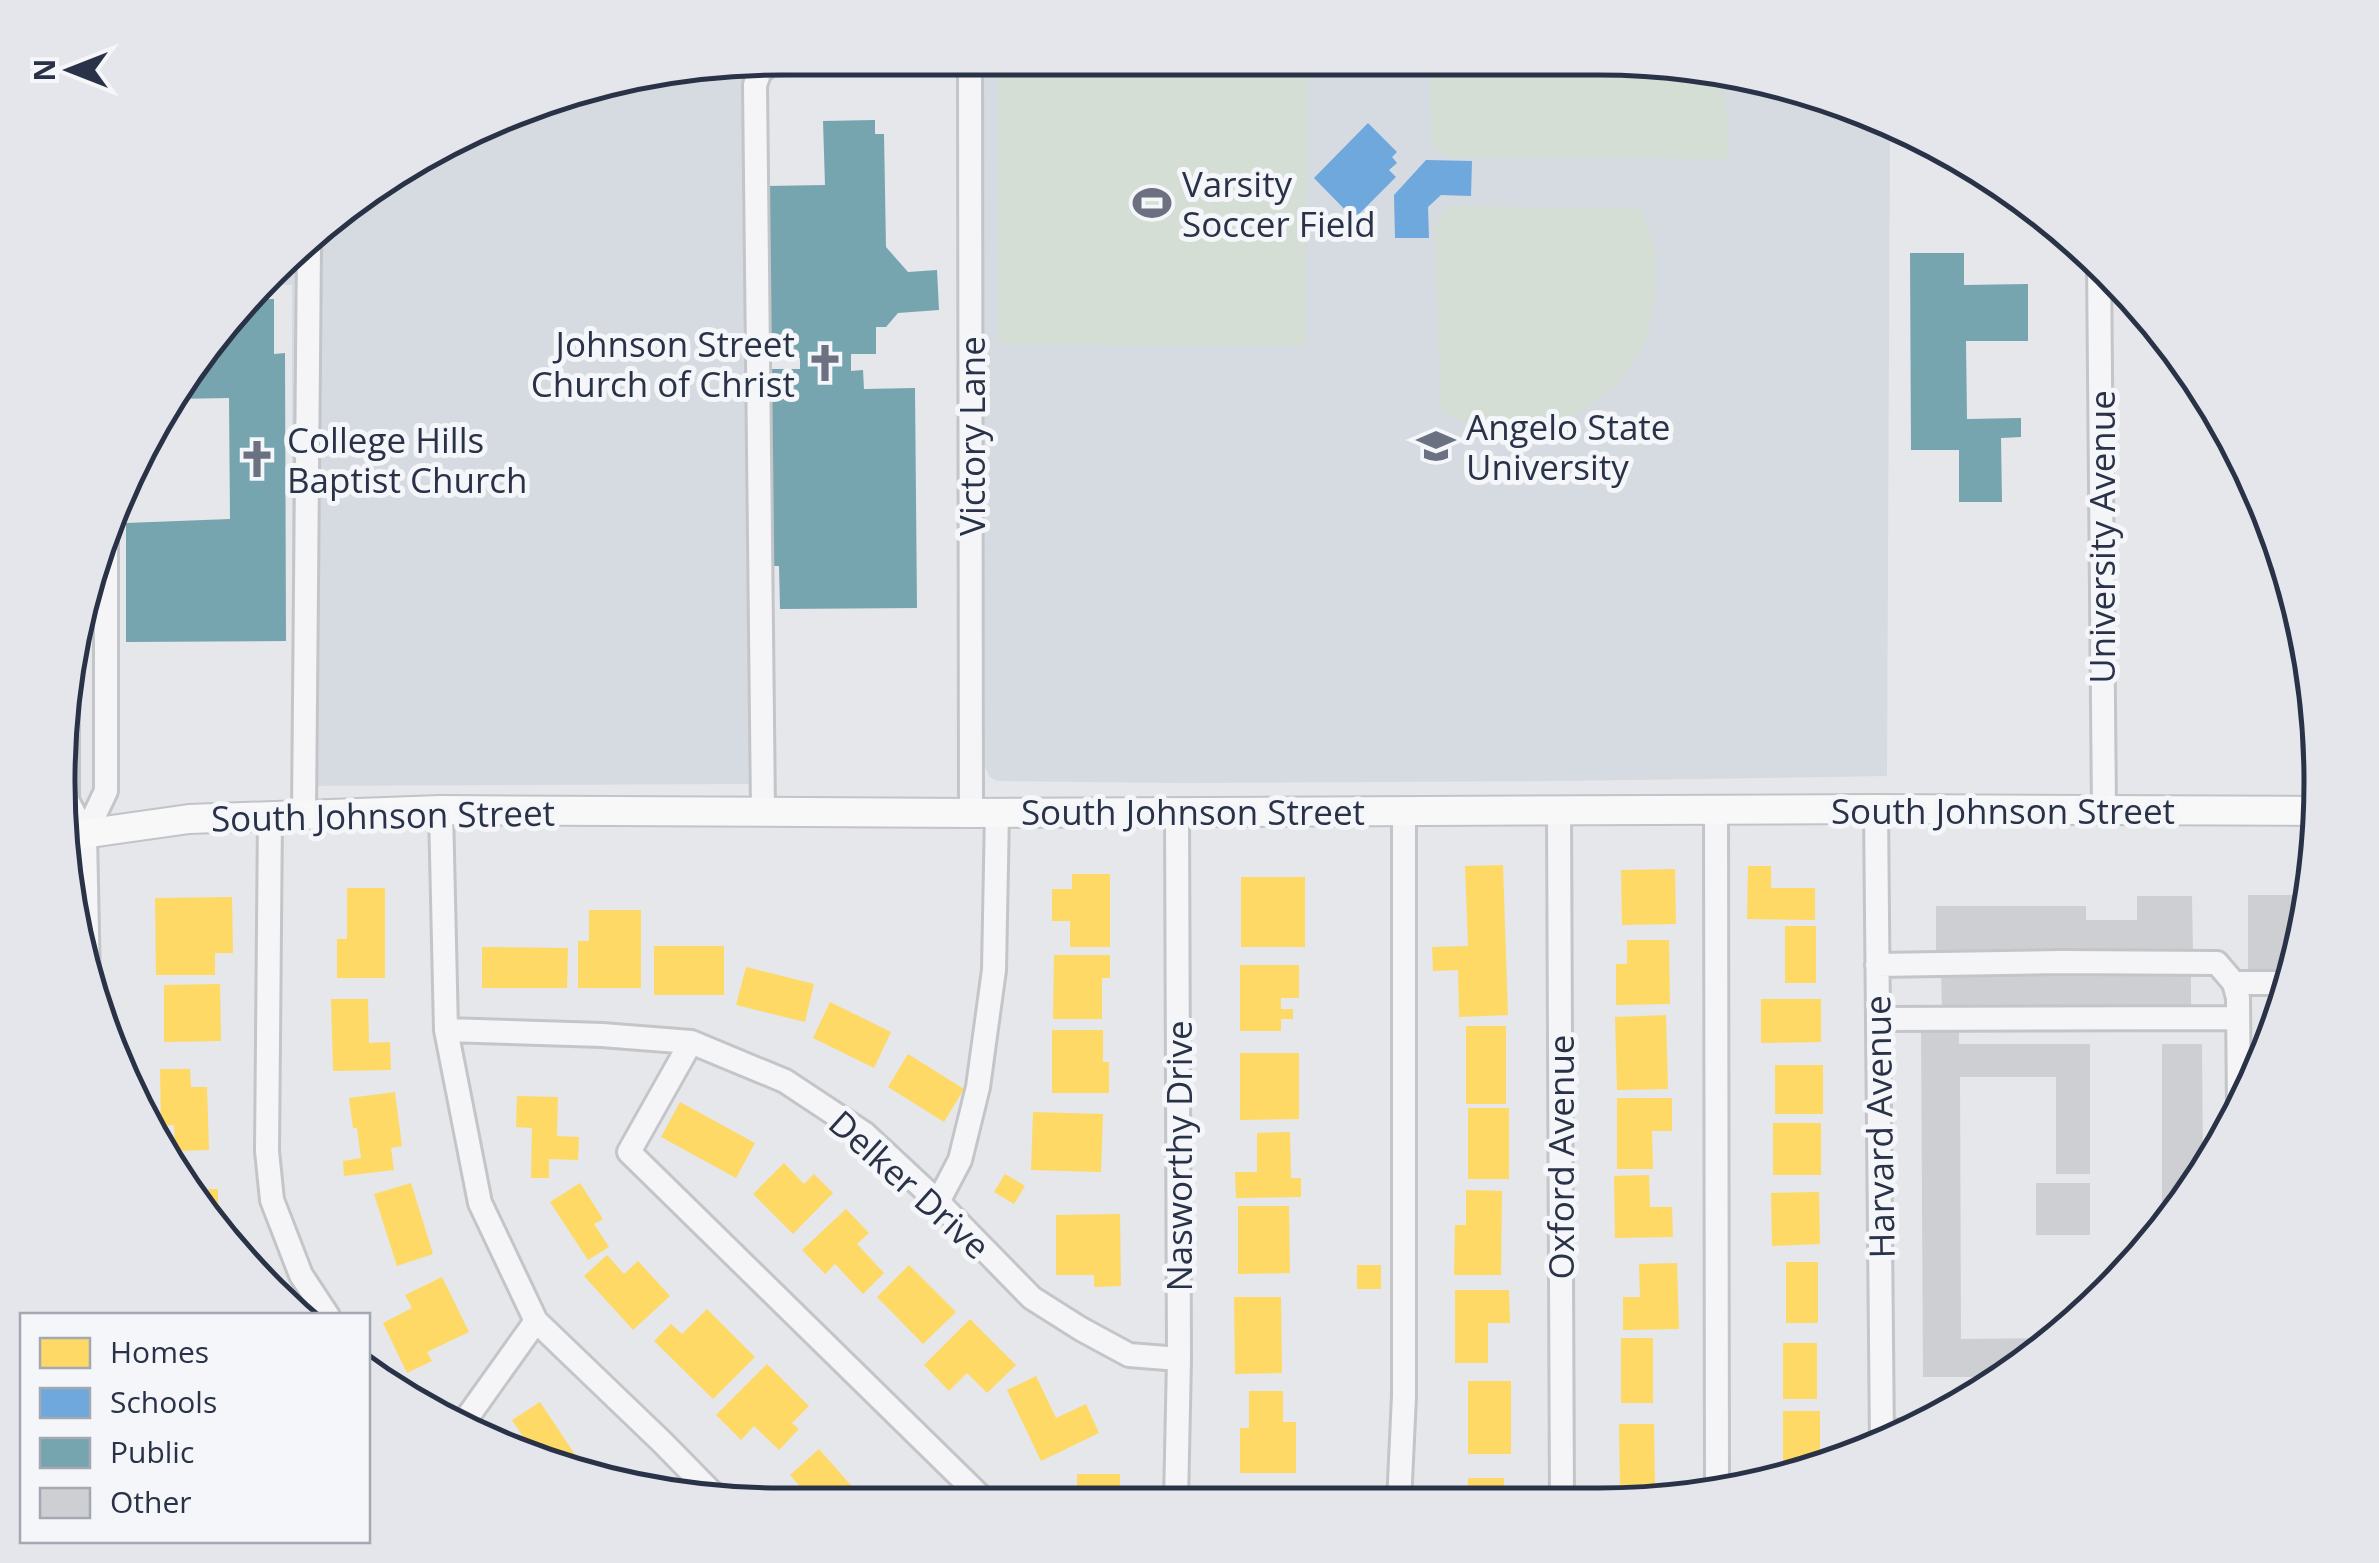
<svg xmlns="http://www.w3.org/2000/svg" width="2379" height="1563" viewBox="0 0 2379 1563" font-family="'Open Sans',sans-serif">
  <rect width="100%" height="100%" fill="#e5e7ea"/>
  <path fill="#d6dae1" d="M983,59L1693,64L1890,124L1887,776L1559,781L1183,783L997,781L990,777L985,767Z
    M743,64L749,784L292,786V285L268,284L379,180L549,96Z"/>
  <path fill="#d4ded5" d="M998,59L1307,61L1306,346L998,345Z
    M1430,62L1693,64L1718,71L1727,109L1729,159L1447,158L1431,141Z
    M1450,206L1641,209L1656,253V299L1645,344L1620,381L1586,409L1553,423L1512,432L1465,423L1441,411L1434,227Z"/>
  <path fill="#ffd966" d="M1503,865L1508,1015L1459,1017L1458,970L1433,971L1432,947L1468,946L1465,866Z
    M1748,866H1771V888H1815V920L1747,919Z
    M1675,869L1676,924L1622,925L1621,870Z
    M1072,874H1110V947H1070V921H1052V889H1072Z
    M1241,877H1305V947H1241Z
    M347,888H385V978H337V939H347Z
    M232,897L233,953H215V975H156L155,898Z
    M589,910H641V988H578V941H589Z
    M1785,926H1816V983H1785Z
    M1627,940H1669L1670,1004L1616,1005V964H1627Z
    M654,946H724V995H654Z
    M482,947L568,948L567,988H482Z
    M1054,955H1110V978H1102V1019H1053Z
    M1240,965H1299V998H1281V1009H1293V1019H1281V1031H1240Z
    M746,967L814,984L805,1022L736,1005Z
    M220,984L221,1041L164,1042V985Z
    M331,999H368L369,1043L390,1042L391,1070L333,1071Z
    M1761,999H1821V1042L1761,1043Z
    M830,1002L891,1032L874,1068L813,1038Z
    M1666,1015L1668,1089L1617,1090L1615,1017Z
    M1466,1026H1506V1104H1466Z
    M1052,1030H1103V1062H1109V1093H1052Z
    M1240,1053H1299V1119L1240,1120Z
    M908,1054L964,1089L944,1122L888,1087Z
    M1775,1065H1823V1114H1775Z
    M160,1069H190L191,1087H207L209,1150L175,1151L174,1125L161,1126Z
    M395,1092L402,1146L391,1148L394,1170L344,1176L343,1161L361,1158L357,1128H353L349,1098Z
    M517,1096L558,1097L557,1136L579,1137L578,1160L549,1159V1178H531L532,1128L516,1127Z
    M1617,1098H1672V1131H1652L1653,1169H1617Z
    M680,1102L755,1143L736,1178L661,1137Z
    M1468,1108H1509V1179H1468Z
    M1033,1112L1103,1114L1101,1172L1031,1170Z
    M1773,1123H1821V1175H1773Z
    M1290,1132L1291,1178H1301V1197L1236,1198L1235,1172H1257V1133Z
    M784,1163L804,1184L814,1174L833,1193L793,1234L753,1194Z
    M1005,1174L1025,1186L1014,1204L994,1192Z
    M1649,1175L1650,1207H1672L1673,1237L1615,1238L1614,1176Z
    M411,1183L433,1254L397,1266L374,1194Z
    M580,1183L603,1219L594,1224L609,1247L588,1260L550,1202Z
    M192,1189H218V1221Z
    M1466,1190L1502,1191L1501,1275H1454L1455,1225H1466Z
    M1819,1192L1820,1244L1772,1246L1771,1193Z
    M1238,1206H1289L1290,1273L1238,1274Z
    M846,1209L869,1233L857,1244L884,1273L863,1294L835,1264L825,1274L802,1250Z
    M1120,1214L1121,1286L1094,1287V1275H1056V1215Z
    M607,1255L624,1274L638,1261L670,1296L633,1330L584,1276Z
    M1786,1262H1818V1323H1786Z
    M1677,1263L1679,1329L1623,1330V1297H1640L1639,1264Z
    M909,1265L956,1312L923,1344L877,1297Z
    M1357,1265H1381V1289H1357Z
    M442,1277L469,1332L427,1352L432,1361L407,1373L383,1323L412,1308L405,1295Z
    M1455,1290H1509L1510,1323H1488V1363H1455Z
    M1234,1297H1281L1282,1373L1235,1374Z
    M707,1309L755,1357L713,1399L654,1341L671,1324L682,1334Z
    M970,1319L1016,1365L987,1393L967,1373L949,1391L924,1365Z
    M1621,1338H1653V1403H1621Z
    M1783,1343H1817V1399H1783Z
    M767,1364L809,1406L792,1423L799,1429L779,1450L754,1426L741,1440L716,1415Z
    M1036,1376L1056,1418L1086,1404L1099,1433L1041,1461L1007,1390Z
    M1468,1381H1511V1454H1468Z
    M1249,1391H1283V1422H1296V1473H1240V1428H1249Z
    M540,1402L584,1468L534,1453L512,1420Z
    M1783,1411H1820V1468L1793,1478H1783Z
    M1619,1424H1654L1655,1489H1620Z
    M819,1449L864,1500H812L790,1475Z
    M1077,1474H1120V1501H1077Z
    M1468,1478H1504V1503H1468Z"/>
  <path fill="#6fa8dc" d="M1368,123L1397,152L1392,157L1397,163L1389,170L1396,177L1354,219L1314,178Z
    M1426,160L1472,161L1471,196L1441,195L1428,207L1429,238H1395L1394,195Z"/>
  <path fill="#76a5af" d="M875,120V134H884L886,247L908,272L937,270L939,310L898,313L886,327H876V354H851V371L863,370L864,389L915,388L917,608L780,609L779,566H771L770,369H800V358H789V344H770L767,186L825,185L823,121Z
    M1910,253H1964V285L2028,284V341H1966L1967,419L2021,418V437L2001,438L2002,502H1959V450H1911Z
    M265,287H269L268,299H274V354L285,353L286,641L126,642V523L230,519L229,398L174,399L207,340Z"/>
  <path fill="#cecfd3" d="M2248,895H2311L2294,969H2248Z
    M2137,896H2192L2193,953H1936V906H2086V920H2137Z
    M2191,970V1009H1942L1941,971Z
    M2288,993L2283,1015L2272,1038V994Z
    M1921,1030H1959V1044H2090V1174H2056V1077H1960L1961,1339L2057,1338L2038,1356L2005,1377H1923Z
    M2162,1044H2202L2203,1174L2162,1231Z
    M2036,1183H2090V1235H2036Z"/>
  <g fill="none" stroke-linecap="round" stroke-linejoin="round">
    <g stroke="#c3c5c8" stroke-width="28">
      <path id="minor" d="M970,59L971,813
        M2099,263L2104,812
        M67,699V800L85,835L88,983
        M1716,809L1717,1492
        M1876,809L1882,1444
        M441,810L446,1030L480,1203L536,1321L662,1442L718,1499
        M1559,810L1562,1504
        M763,811L755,85L760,71L771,64L900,58
        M304,814L309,245
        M270,815L267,1151L272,1200L301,1275L328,1316
        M85,835L106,791V532
        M1877,965L2061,962L2217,963L2234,983L2238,998L2239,1112
        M2234,983H2290
        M1878,1019L2238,1018
        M446,1030L602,1035L691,1042L785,1081L865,1134L938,1202L1032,1298L1081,1329L1129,1355L1179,1359
        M691,1042L629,1152L985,1501
        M938,1202L960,1160L978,1087L994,970L997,812
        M455,1427L464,1422L536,1321
        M1882,1431L1916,1432
        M1176,1502L1179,1359L1177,811
        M1399,1503L1404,1396V811"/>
    </g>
    <g stroke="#c1c4c8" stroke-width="32">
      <path id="major" d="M69,836L189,819L441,810L971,813L1876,809L2317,811"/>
    </g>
    <use href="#minor" stroke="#f5f5f7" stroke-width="22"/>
    <use href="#major" stroke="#f8f8f8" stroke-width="28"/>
  </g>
  <defs>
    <g id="stadium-bare" transform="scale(3)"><path d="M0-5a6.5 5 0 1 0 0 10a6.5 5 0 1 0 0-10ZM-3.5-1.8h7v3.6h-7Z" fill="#6b7180" stroke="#f4f6f9" stroke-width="2.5" paint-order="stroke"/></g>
    <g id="church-bare" transform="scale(3)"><path d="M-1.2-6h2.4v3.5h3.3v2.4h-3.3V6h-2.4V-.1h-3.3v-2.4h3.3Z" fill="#6b7180" stroke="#f4f6f9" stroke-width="2.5" paint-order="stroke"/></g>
    <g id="university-bare" transform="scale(3)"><path d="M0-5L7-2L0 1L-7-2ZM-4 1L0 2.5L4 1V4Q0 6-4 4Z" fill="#6b7180" stroke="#f4f6f9" stroke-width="2.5" paint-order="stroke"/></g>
  </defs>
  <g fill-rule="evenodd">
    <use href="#stadium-bare" x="1152" y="203"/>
    <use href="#church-bare" x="825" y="363"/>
    <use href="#university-bare" x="1436" y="446"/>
    <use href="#church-bare" x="257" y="459"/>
  </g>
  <g text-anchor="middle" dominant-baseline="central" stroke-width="10" stroke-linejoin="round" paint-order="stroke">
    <g font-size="35" fill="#293247" stroke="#f4f6f9" text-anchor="start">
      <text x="1182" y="183">Varsity<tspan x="1182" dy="40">Soccer Field</tspan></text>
      <text x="795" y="343" text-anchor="end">Johnson Street<tspan x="795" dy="40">Church of Christ</tspan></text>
      <text x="1466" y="426">Angelo State<tspan x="1466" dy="40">University</tspan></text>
      <text x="287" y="439">College Hills<tspan x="287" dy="40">Baptist Church</tspan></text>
    </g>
    <g font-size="35" fill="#293247" stroke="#f4f6f9">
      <text transform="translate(971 436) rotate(-90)">Victory Lane</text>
      <text transform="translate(2101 537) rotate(-90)">University Avenue</text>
      <text x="2003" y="810">South Johnson Street</text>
      <text x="1193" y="811">South Johnson Street</text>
      <text transform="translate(383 815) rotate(-1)">South Johnson Street</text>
      <text transform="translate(1879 1127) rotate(-91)">Harvard Avenue</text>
      <text transform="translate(1178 1156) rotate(-90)">Nasworthy Drive</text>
      <text transform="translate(1560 1157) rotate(-90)">Oxford Avenue</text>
      <text transform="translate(910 1184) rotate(42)">Delker Drive</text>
    </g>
  </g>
  <path d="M0 0H2379V1563H0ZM781 75H1598A706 706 0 0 1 2304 781V782A706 706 0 0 1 1598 1488H781A706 706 0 0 1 75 782V781A706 706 0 0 1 781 75Z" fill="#e4e6eb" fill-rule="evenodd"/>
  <path fill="none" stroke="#293247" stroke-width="5" d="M781 75H1598A706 706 0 0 1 2304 781V782A706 706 0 0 1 1598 1488H781A706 706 0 0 1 75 782V781A706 706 0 0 1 781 75Z"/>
  <rect x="20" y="1313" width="350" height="230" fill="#f4f6f9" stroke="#a3a8b2" stroke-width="2.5"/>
  <rect x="40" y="1338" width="50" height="30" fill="#ffd966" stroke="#a3a8b2" stroke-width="2.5"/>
  <text x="110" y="1363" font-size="30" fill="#293247">Homes</text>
  <rect x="40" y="1388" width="50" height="30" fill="#6fa8dc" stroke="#a3a8b2" stroke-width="2.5"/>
  <text x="110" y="1413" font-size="30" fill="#293247">Schools</text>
  <rect x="40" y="1438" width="50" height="30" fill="#76a5af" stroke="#a3a8b2" stroke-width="2.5"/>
  <text x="110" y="1463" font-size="30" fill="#293247">Public</text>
  <rect x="40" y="1488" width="50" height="30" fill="#cecfd3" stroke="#a3a8b2" stroke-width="2.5"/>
  <text x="110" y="1513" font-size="30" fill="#293247">Other</text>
  <g transform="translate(70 70) rotate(270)" stroke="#f4f6f9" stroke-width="8" paint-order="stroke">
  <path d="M0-8L18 38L0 25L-18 38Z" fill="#293247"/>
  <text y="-15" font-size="28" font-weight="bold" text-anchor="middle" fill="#293247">N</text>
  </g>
</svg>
